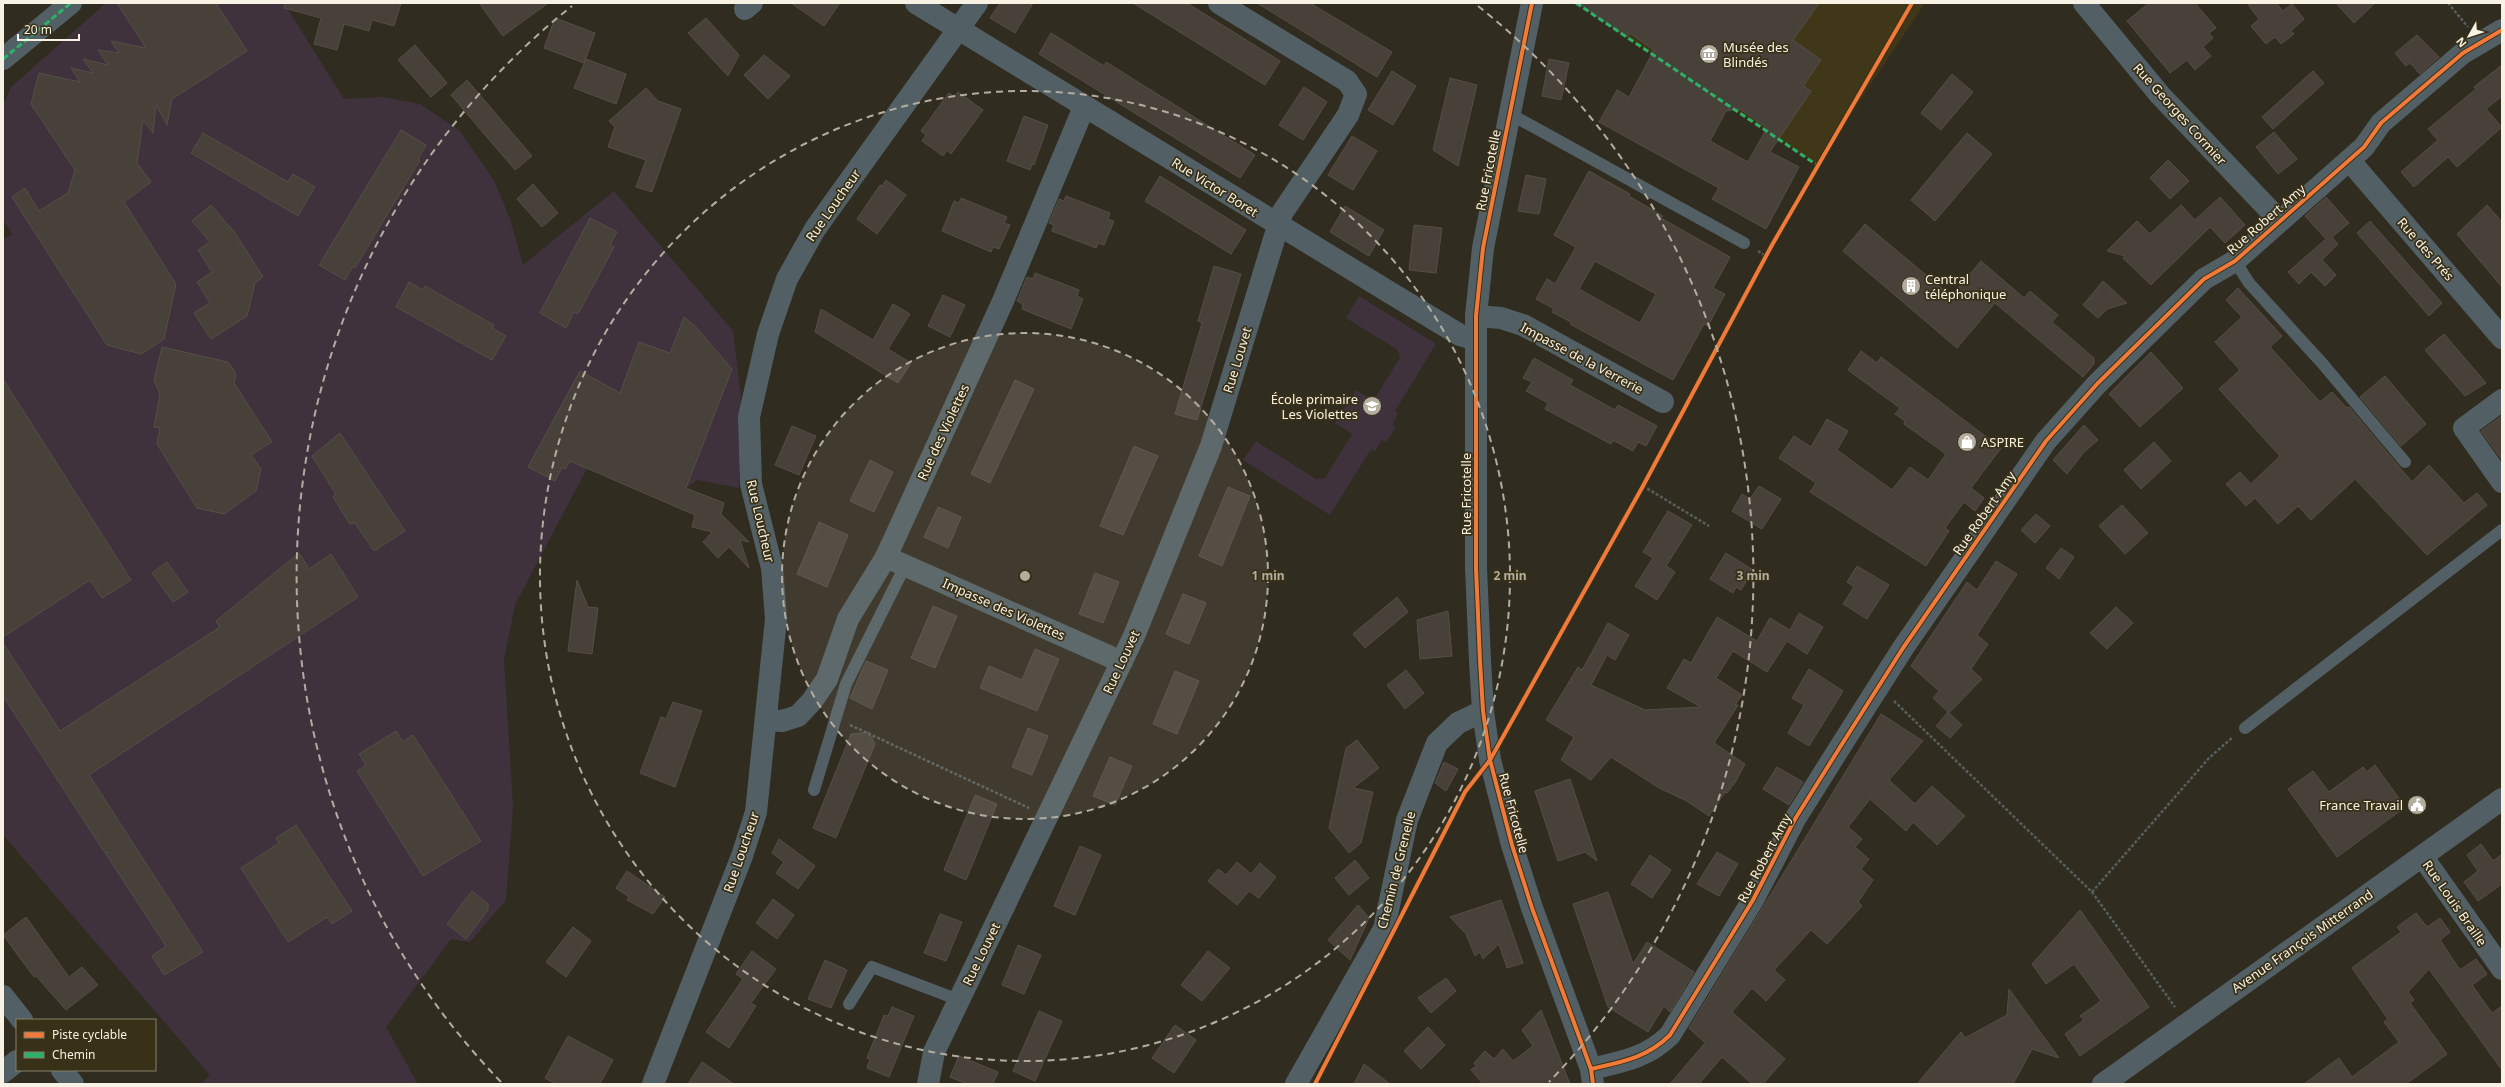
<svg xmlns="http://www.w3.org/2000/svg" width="2505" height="1087" viewBox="0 0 2505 1087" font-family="'Noto Sans',sans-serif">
  <rect width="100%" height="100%" fill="#302c1f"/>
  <path fill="#403618" d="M1576,3H1925L1817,165Z"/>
  <path fill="#3f323c" d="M106,3H284L344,99L382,97L420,104L460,131L495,182L510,219L523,265L614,191L733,331L741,395L739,488L697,480L688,487L595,453L515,605L504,660L513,807L506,900L470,942L451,939L386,1027L418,1084H201L210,1075L3,835V240L12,234L3,220V105L11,87Z
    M1359,296L1436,344L1395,411L1398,414L1392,425L1396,427L1386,442L1382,440L1375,451L1371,449L1330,515L1243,460L1256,441L1316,479L1325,478L1352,434L1335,423L1356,390L1373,401L1400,358L1398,350L1346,318Z"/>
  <path fill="#48413a" stroke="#564e46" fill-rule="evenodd" d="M117,3H216L247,51L172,99L167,125L156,105L153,133L143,120L137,163L151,182L124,202L176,284L164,339L141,354L107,345L12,197L25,188L39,211L68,193L75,170L31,104L39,73L80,82L71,68L93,73L83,59L108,65L98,50L119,53L111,41L146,48Z
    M285,3H401L394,26L372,20L369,31L344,24L337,50L314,44L321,18L284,8Z
    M479,3H548L503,36Z
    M791,3H840L824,26Z
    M1000,3H1033L1015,33L990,18Z
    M1133,3H1187L1280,61L1265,85Z
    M1257,3H1310L1392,52L1377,77Z
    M1578,3H1819L1793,40L1821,60L1803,86L1811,91L1770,152L1799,167L1766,229L1712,199L1719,188L1599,122L1617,90L1629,97L1654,50L1630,33L1627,37ZM1740,109L1767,128L1748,162L1710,141L1726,111Z
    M2149,3H2195L2216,28L2209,33L2213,38L2203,47L2211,56L2195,70L2187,60L2170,73L2127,21Z
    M2247,3H2276L2283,11L2292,4L2304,19L2291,31L2294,34L2281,44L2275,37L2266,44L2251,26L2259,19Z
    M2336,3H2375L2354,23Z
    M555,18L595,33L584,63L544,48Z
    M706,18L739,55L728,76L688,33Z
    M1051,33L1104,66L1106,62L1255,155L1240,178L1039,54Z
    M2417,35L2439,57L2420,74L2410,63L2406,66L2395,53Z
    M415,45L447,83L431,97L398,60Z
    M764,55L790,76L768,99L744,75Z
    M586,59L626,74L616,104L574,88Z
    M1549,59L1569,63L1561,100L1542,96Z
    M2502,65V96L2486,109L2502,127L2457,167L2448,157L2414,187L2401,172L2438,140L2428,129L2476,89L2474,87Z
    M1392,71L1416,86L1393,125L1368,110Z
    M2313,71L2324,83L2273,129L2262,117Z
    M1952,74L1973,92L1941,130L1921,113Z
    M1450,78L1477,85L1458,166L1433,150Z
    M467,80L532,156L515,170L451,95Z
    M1304,87L1327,102L1303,140L1279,125Z
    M646,88L658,101L681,109L652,192L636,187L646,160L608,147L615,127L609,121Z
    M958,92L983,110L951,154L947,150L943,156L922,141L926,135L921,131L949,93L954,97Z
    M1024,116L1048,125L1034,165L1032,164L1030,170L1007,161Z
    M401,130L426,145L418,159L420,160L355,268L353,266L345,280L319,265Z
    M2274,132L2297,159L2278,174L2256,147Z
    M203,133L288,182L293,174L315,187L298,216L191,153Z
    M1967,133L1992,154L1935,221L1911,200Z
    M1352,136L1377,151L1353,190L1328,175Z
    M2168,160L2189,181L2170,199L2150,178Z
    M1589,171L1630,194L1629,196L1663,216L1661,218L1730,257L1713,288L1725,294L1708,326L1704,324L1673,380L1570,324L1571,322L1552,312L1554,309L1536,299L1547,279L1555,284L1576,247L1554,235ZM1595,261L1656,294L1640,323L1579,289Z
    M1526,175L1546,179L1539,214L1518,211Z
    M1160,176L1246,230L1231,254L1145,201Z
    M886,180L906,195L877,234L857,219L880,185L882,186Z
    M533,184L558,213L542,227L517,199Z
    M1066,196L1110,213L1108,219L1114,221L1104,245L1098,243L1096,248L1052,231L1054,225L1049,223L1059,199L1064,201Z
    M2220,197L2245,225L2225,243L2210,227L2151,285L2123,258L2125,256L2107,251L2137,221L2150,234L2181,205L2195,220Z
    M2326,197L2349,223L2332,237L2338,244L2322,260L2336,275L2325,286L2311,272L2299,284L2288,272L2326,239L2305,216Z
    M961,198L1007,217L1004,223L1010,225L999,249L993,247L991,252L942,231L954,201L959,203Z
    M211,205L235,233L263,277L255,283L247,316L211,339L194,313L210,303L197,282L212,272L198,250L210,242L192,221Z
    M2487,205L2502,222V287L2457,234Z
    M1345,206L1384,230L1369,256L1330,232Z
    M590,218L617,232L610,245L614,247L578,314L574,312L566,328L540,313Z
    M2370,221L2442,303L2429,316L2357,233Z
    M1865,224L1951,296L1981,261L2024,298L2030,291L2058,315L2052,322L2094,358V364L2083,377L1995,303L1957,348L1843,251Z
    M1414,225L1442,228L1436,273L1409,270Z
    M1214,266L1241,274L1197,420L1175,414L1202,323L1198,321Z
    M1035,273L1079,290L1077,296L1083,299L1071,329L1022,309L1023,304L1017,301L1027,277L1033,279Z
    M2103,281L2127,303L2107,309L2098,318L2083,305Z
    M409,282L423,290L425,286L494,325L492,328L506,336L492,360L396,307Z
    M2238,288L2282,336L2270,347L2320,402L2332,392L2347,408L2349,407L2412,482L2429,465L2464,503L2477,493L2487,505L2427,555L2355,479L2311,520L2298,506L2278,524L2255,498L2246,506L2226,484L2240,472L2251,484L2280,456L2219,389L2240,370L2215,342L2242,317L2226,300Z
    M943,295L965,305L950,337L928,326Z
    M893,304L910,314L888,349L911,363L898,383L815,332L821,309L873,340Z
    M684,317L696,327L732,369L686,488L724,503L721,514L749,542L740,540L749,568L729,547L718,558L703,542L712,532L692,527L695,515L570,461L565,469L562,467L555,481L528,467L580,371L620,393L639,342L670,353Z
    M2444,334L2486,383L2465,396L2425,350Z
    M162,347L228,362L236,374L234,383L272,442L251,455L261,469L256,491L224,514L197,508L157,444L160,428L154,427L160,394L154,380Z
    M1861,351L1877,363L1881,357L2001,448L1971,488L1984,498L1975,511L1964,502L1945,528L1949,531L1926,566L1810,492L1816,483L1779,458L1794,436L1811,447L1827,419L1848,431L1837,450L1892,490L1910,467L1928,480L1946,454L1904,424L1905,421L1895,414L1900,408L1848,370Z
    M2151,352L2183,388L2140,427L2109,394Z
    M1534,358L1573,380L1570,385L1615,410L1618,405L1657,426L1646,446L1638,442L1633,451L1613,440L1611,444L1545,409L1548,403L1526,391L1532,382L1523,378Z
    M2385,376L2426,424L2401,446L2360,397Z
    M3,379L131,580L102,598L90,580L3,637Z
    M1015,380L1034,389L990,483L971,474Z
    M2502,416V460L2481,431Z
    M2084,425L2098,440L2084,452L2067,474L2053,460Z
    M792,426L816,436L799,475L775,465Z
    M340,433L405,531L374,551L355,523L350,524L333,497L336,494L312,456Z
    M2154,442L2171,461L2141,489L2124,470Z
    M1134,446L1158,456L1123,535L1100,526Z
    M870,460L893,472L874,512L850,501Z
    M1759,486L1781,499L1762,529L1732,511L1742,494L1750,499Z
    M1228,487L1250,496L1222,566L1199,556Z
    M2122,505L2148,533L2125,554L2099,526Z
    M938,507L961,517L948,548L924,537Z
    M1668,511L1692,525L1666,566L1675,572L1657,600L1635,586L1653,558L1643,552Z
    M2036,514L2050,526L2035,543L2021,530Z
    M819,522L848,535L827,587L797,574Z
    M2061,548L2074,557L2059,579L2046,568Z
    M299,553L309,569L331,554L358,597L89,775L203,952L164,975L152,956L166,946L106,854L108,852L105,853L3,696V643L60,731L220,627L216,621Z
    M1726,553L1753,570L1741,590L1736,587L1733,593L1710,579Z
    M1996,561L2017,574L1977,635L1988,644L1971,669L1982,679L1949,713L1962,725L1950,738L1936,726L1948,712L1933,698L1939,691L1911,666L1967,582L1977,590Z
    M167,562L188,592L173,602L152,573Z
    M1857,566L1889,585L1867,619L1843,604L1854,587L1847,582Z
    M1095,573L1119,582L1103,623L1079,614Z
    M577,580L588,607L598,608L592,654L568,651Z
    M1183,594L1206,603L1189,644L1166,634Z
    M1397,597L1408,612L1365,648L1353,634Z
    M933,606L957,616L935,668L911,658Z
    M2116,607L2133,623L2107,649L2090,633Z
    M1448,611L1452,656L1420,659L1417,620Z
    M1799,613L1823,627L1807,654L1787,641L1767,672L1733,651L1716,678L1742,695L1735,705H1738L1714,743L1745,764L1736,781L1727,793L1725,792L1709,816L1685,800L1659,788L1611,757L1591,780L1561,760L1574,737L1546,720L1578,667L1582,670L1608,623L1629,635L1615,660L1607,655L1591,685L1645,710L1701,707L1667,688L1684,659L1691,663L1717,617L1757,641L1770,618L1790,630Z
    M1035,649L1059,659L1037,711L980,688L989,666L1022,680Z
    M866,661L888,670L872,709L850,698Z
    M1809,669L1843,691L1809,746L1788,733L1804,705L1792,698Z
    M1406,670L1424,693L1405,709L1387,685Z
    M1175,671L1199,681L1177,734L1153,724Z
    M673,702L702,711L675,787L640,773L661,717L666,719Z
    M1881,714L1923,741L1889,780L1915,804L1932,786L1965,816L1937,845L1913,822L1906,831L1870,799L1848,827L1862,839L1855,847L1869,859L1861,869L1873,880L1858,902L1862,906L1827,944L1811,930L1774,970L1785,980L1766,1001L1752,988L1732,1012L1785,1059L1763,1084H1752L1722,1057L1699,1084H1670L1705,1043L1689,1028Z
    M1028,728L1048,736L1032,775L1012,767Z
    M396,731L403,742L413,735L481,841L423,876L357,771L366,765L359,754Z
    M869,732L875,744L836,838L813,828L851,734Z
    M1357,740L1379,768L1353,788L1373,792L1361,843L1349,853L1329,828L1346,748Z
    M1110,757L1132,766L1115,805L1093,796Z
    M1444,762L1458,769L1446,791L1435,783Z
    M2375,765L2401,801L2396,806L2400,811L2337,857L2288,789L2313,771L2329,792L2363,767L2367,772Z
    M1777,767L1803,782L1789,805L1763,789Z
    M1570,779L1597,861L1585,852L1558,861L1535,791Z
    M975,795L997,804L966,880L944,870Z
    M296,825L352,911L332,924L327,917L288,942L241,868L279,843L276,838Z
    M779,839L815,866L798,889L776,873L784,862L772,853Z
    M2481,844L2493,861L2502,854V884L2478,901L2464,882L2478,871L2467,855Z
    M1080,846L1101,855L1075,915L1054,906Z
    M1717,852L1738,864L1719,896L1697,884Z
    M1650,855L1671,870L1652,898L1631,884Z
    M1355,860L1369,878L1349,895L1335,878Z
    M1237,862L1251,874L1260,863L1276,877L1259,898L1249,891L1237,905L1208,881L1218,869L1226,875Z
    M627,871L665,897L653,914L627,900L629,897L616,888Z
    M472,891L488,904V910L466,939L447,924Z
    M1608,892L1633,964L1647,942L1694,972L1670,1012L1664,1006L1648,1032L1608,1007L1573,904Z
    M773,899L794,915L777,939L756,923Z
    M1501,900L1523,963L1507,968L1499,944L1483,959L1480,952L1475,956L1466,934L1450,917Z
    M1358,905L1369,918L1350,960L1328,940Z
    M2080,910L2149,1007L2080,1056L2065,1034L2084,1020L2080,1016L2101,1001L2074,964L2046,984L2032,964Z
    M2416,913L2427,927L2440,918L2450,932L2440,940L2460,970L2476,959L2487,974L2472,985L2492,1013L2502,1006V1070L2429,969L2408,992L2414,1000L2410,1003L2447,1054L2406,1084H2304L2339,1058L2352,1077L2399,1042L2384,1022L2388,1019L2352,968L2401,932L2397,927Z
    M940,914L962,922L946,961L924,953Z
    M26,917L69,977L82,967L98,985L66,1010L36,976L34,977L3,935Z
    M573,927L591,941L566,977L546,962Z
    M1018,945L1041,955L1024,994L1002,985Z
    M752,951L776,969L751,1003L756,1006L729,1048L706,1032L743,979L736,974Z
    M1208,951L1230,968L1202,1001L1181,985Z
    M825,960L847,970L831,1008L808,999Z
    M1446,978L1456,991L1431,1013L1418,998Z
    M2009,989L2059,1058L2032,1049L2013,1084H1917L1961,1032L1965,1038L2007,1015Z
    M892,1007L914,1016L889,1077L867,1068L870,1059L867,1058L884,1015L888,1016Z
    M1541,1010L1570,1084H1483L1471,1070L1476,1066L1474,1063L1485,1051L1494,1059L1503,1049L1513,1061L1533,1046L1522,1030Z
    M1039,1011L1062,1021L1035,1081L1013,1071Z
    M1175,1025L1196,1040L1174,1073L1152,1058Z
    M1428,1027L1445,1045L1421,1069L1404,1051Z
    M568,1036L613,1060L600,1084H555L545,1078Z
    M959,1056L998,1072L993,1084H967L950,1077Z
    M702,1062L734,1084H688Z
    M1364,1064L1390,1084H1354Z"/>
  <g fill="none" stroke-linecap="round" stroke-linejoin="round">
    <path stroke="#585f5f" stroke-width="2.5" stroke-dasharray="3 2" stroke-linecap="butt" d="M2448,3L2468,27
      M1758,251L1766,256
      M1643,486L1709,526
      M1894,701L2092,892L2175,1007
      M850,725L1029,808
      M2092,892L2209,758L2233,737"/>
    <path stroke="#526065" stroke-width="12" d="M1510,114L1744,243
      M2235,261L2249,283L2322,363L2405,462
      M2245,728L2502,530
      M814,790L846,684L905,566
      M849,1004L872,967L959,1000"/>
    <path stroke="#526065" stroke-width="22" d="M916,3L1389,292L1460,335L1475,339
      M2084,3L2160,95L2280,221
      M745,9L752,3
      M3,59L71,3
      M2349,160L2502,338
      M1476,316L1501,318L1523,325L1663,402
      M2502,400L2464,428L2502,482
      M886,557L1122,662
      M766,720L782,721L798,716L812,701L827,679L848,619L886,557L1003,301L1084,107
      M2422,856L2502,969
      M1591,1069C1621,1062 1647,1058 1670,1035L1753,900L1795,819L1842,744L1903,648L2046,441L2097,384L2204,279L2235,261L2364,147L2381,123L2463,53L2502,30
      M3,1072L17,1061
      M653,1084L742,856L756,812L776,619L772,568L751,484L749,417L768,334L787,279L815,229L977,3
      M928,1084L934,1052L1134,636L1211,446L1282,213L1348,115L1356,94L1347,81L1219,3
      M1296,1084L1384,929L1407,820L1437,743L1458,723L1483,711
      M2103,1084L2502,799"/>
    <path stroke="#526065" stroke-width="22" d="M1532,3L1483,248L1476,316V568L1480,661L1483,711L1490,760L1512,845L1532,908L1591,1069L1593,1084
      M3,996L22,1020
      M62,1070L73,1084"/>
    <path stroke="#2db169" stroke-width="3" stroke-dasharray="6 3" stroke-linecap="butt" d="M1576,3L1817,165
      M3,59L71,3"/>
    <g stroke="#383017" stroke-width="6">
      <path id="cycleway" d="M1532,3L1483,248L1476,316V568L1480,661L1483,711L1490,760L1512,845L1532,908L1591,1069L1593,1084
        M1591,1069C1621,1062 1647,1058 1670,1035L1753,900L1795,819L1842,744L1903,648L2046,441L2097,384L2204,279L2235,261L2364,147L2381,123L2463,53L2502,30
        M1315,1084L1465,792L1490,760L1643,486L1772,245L1912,3"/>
    </g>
    <use href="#cycleway" stroke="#f17a3a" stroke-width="4"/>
  </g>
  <circle cx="1025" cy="576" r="243" fill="#b2ad9f" fill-opacity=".12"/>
  <g fill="none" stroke="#b2ad9f" stroke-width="2" stroke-dasharray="7 5">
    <circle cx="1025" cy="576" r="243"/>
    <circle cx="1025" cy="576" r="485"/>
    <path d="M501 1082A728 728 0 0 1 572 6M1478 6A728 728 0 0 1 1549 1082"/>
  </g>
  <defs>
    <g id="museum-disc" transform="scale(1)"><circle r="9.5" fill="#b2ad9f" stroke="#383017"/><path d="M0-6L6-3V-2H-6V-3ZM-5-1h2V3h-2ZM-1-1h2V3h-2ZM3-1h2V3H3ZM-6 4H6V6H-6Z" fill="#fff"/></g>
    <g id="building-disc" transform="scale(1)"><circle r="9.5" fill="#b2ad9f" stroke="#383017"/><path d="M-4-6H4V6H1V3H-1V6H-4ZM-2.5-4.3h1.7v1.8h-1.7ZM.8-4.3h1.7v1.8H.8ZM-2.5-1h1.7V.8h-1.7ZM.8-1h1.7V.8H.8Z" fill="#fff"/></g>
    <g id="school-disc" transform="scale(1)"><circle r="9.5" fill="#b2ad9f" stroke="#383017"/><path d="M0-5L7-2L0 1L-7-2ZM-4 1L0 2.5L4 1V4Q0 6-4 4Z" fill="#fff"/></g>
    <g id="shop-disc" transform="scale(1)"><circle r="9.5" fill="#b2ad9f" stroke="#383017"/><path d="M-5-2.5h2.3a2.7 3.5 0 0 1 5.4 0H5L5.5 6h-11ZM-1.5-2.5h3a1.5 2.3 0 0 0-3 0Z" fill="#fff"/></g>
    <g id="civic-disc" transform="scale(1)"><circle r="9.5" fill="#b2ad9f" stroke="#383017"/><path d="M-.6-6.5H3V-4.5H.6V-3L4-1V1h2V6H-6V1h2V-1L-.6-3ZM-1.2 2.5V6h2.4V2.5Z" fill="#fff"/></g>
  </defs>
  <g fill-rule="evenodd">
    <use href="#museum-disc" x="1709" y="54"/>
    <use href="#building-disc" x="1911" y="286"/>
    <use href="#school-disc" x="1372" y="406"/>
    <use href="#shop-disc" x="1967" y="442"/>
    <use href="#civic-disc" x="2417" y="805"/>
  </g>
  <g text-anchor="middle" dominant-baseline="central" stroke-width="3.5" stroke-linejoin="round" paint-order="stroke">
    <g font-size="13" fill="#f8f2e4" stroke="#383017" text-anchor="start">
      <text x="1723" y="47">Musée des<tspan x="1723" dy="15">Blindés</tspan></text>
      <text x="1925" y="279">Central<tspan x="1925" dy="15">téléphonique</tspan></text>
      <text x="1358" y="399" text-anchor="end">École primaire<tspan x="1358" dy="15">Les Violettes</tspan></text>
      <text x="1981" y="442">ASPIRE</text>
      <text x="2403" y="805" text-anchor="end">France Travail</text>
    </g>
    <g font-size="13" fill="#f8f2e4" stroke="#383017">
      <text transform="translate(2180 114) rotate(48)">Rue Georges Cormier</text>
      <text transform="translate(1488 170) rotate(-79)">Rue Fricotelle</text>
      <text transform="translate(1215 187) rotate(32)">Rue Victor Boret</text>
      <text transform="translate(833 205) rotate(-55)">Rue Loucheur</text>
      <text transform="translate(2266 219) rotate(-41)">Rue Robert Amy</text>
      <text transform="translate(2426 249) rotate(49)">Rue des Prés</text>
      <text transform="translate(1582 358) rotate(28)">Impasse de la Verrerie</text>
      <text transform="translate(1237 360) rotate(-73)">Rue Louvet</text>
      <text transform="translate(943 432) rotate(-65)">Rue des Violettes</text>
      <text transform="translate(1466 494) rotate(-90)">Rue Fricotelle</text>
      <text transform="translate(1984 513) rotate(-55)">Rue Robert Amy</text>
      <text transform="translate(761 521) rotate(77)">Rue Loucheur</text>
      <text transform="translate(1004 609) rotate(24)">Impasse des Violettes</text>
      <text transform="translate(1121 662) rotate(-65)">Rue Louvet</text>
      <text transform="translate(1514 813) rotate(75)">Rue Fricotelle</text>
      <text transform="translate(741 852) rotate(-71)">Rue Loucheur</text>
      <text transform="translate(1764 858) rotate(-62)">Rue Robert Amy</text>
      <text transform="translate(1396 870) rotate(-76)">Chemin de Grenelle</text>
      <text transform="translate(2455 903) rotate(55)">Rue Louis Braille</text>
      <text transform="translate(2302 941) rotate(-35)">Avenue François Mitterrand</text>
      <text transform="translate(981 954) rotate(-64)">Rue Louvet</text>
    </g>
  </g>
  <circle cx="1025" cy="576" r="6" fill="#b2ad9f" stroke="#383017" stroke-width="2"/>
  <g font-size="12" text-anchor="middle" font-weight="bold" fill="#b2ad9f" stroke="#383017" stroke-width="3.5" stroke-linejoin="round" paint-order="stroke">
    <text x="1268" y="580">1 min</text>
    <text x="1510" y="580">2 min</text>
    <text x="1753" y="580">3 min</text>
  </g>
  <rect width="2505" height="1087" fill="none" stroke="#f8f2e4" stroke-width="8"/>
  <rect x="16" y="1019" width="140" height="52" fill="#383017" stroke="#857e69"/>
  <rect x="24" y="1032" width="20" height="6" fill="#f17a3a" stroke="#857e69"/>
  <text x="52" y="1039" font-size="12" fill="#f8f2e4">Piste cyclable</text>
  <rect x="24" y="1052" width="20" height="6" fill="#2db169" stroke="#857e69"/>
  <text x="52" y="1059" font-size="12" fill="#f8f2e4">Chemin</text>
  <g transform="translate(2469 36) rotate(231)" stroke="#383017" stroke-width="3" paint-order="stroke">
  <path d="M0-3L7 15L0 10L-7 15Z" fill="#f8f2e4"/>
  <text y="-6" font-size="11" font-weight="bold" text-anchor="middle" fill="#f8f2e4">N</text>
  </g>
  <path d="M18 34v6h61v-6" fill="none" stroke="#f8f2e4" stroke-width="2"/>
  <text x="24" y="34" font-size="12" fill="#f8f2e4" stroke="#383017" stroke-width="3" paint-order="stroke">20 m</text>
</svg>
